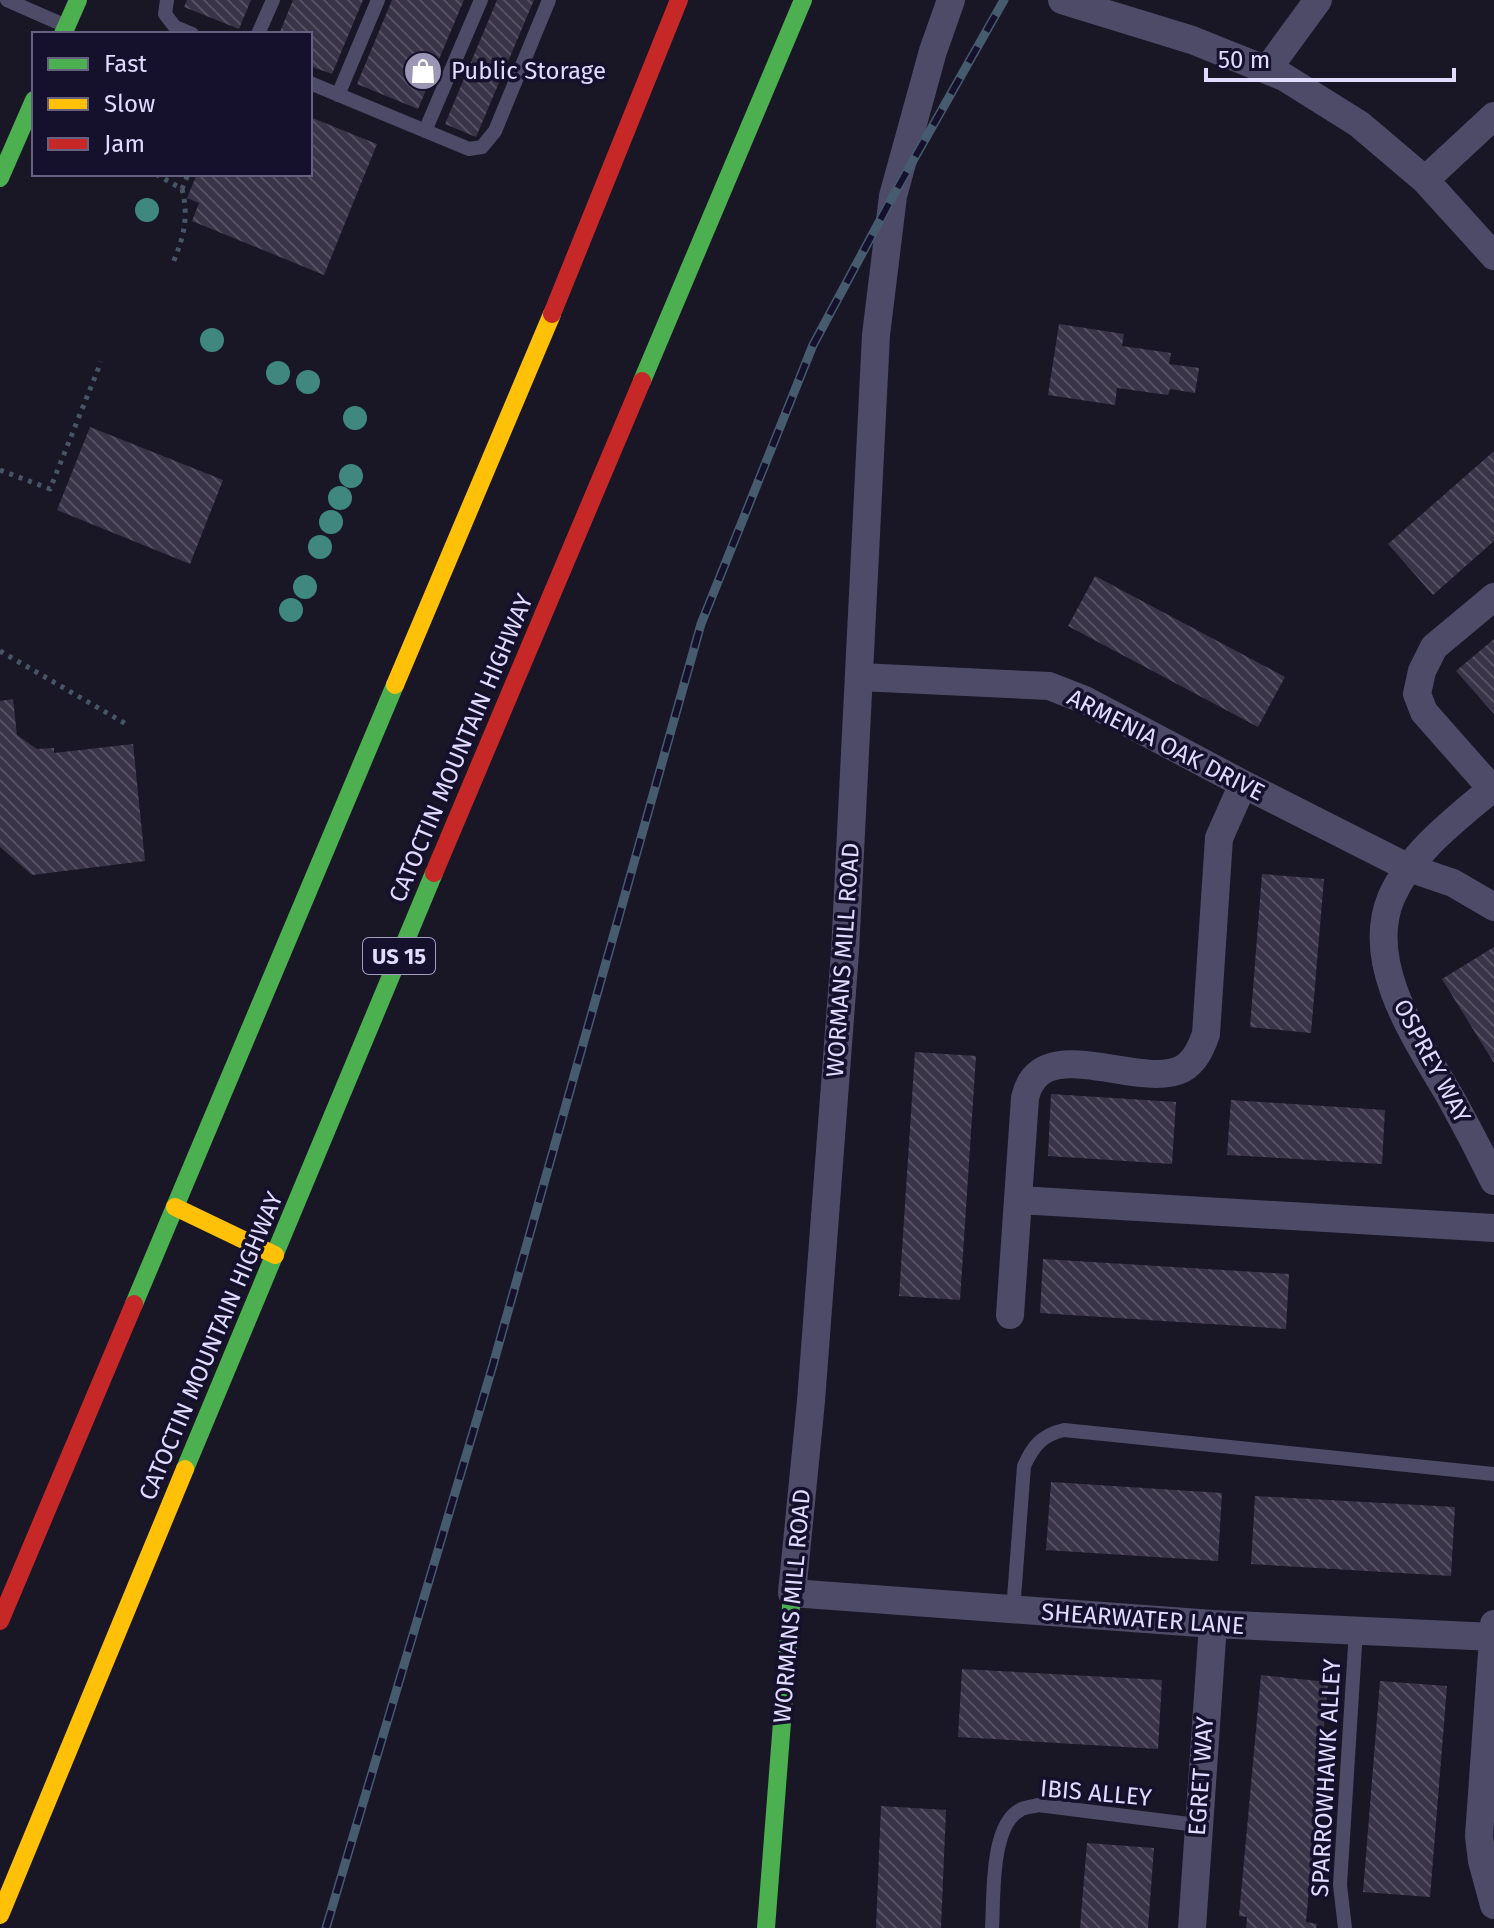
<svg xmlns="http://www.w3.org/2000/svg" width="1494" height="1928" viewBox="0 0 1494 1928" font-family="'Fira Sans',sans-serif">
  <defs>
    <pattern id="building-back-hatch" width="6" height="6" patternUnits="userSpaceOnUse" patternTransform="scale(2)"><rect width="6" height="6" fill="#393447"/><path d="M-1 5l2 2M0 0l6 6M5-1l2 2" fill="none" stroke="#555163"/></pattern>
  </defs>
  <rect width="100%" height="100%" fill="#191626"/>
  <path fill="url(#building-back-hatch)" d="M187,0H251L239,29L184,7Z
    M293,0H363L332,74L310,66V34H279Z
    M392,0H464L418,109L357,84Z
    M497,0H534L476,137L445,124Z
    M310,117L377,144L324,275L192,221L199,203L187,198L197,174H310Z
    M1059,324L1124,334L1122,346L1171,353L1169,364L1199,368L1195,393L1170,389L1168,395L1117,388L1115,405L1048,395Z
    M90,427L223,480L190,564L57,510Z
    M1494,451V541L1433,595L1388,544Z
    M1095,576L1285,677L1258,727L1068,626Z
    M1494,639V714L1456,671Z
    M13,699L17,735L37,749L54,748V753L133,744L145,861L32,875L0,847V701Z
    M1262,874L1324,879L1311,1033L1250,1027Z
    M1494,947V1063L1442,979Z
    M915,1052L976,1056L960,1300L899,1296Z
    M1051,1094L1176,1102L1172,1164L1048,1156Z
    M1231,1100L1385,1110L1382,1164L1227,1155Z
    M1043,1259L1289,1274L1286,1329L1040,1313Z
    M1051,1482L1222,1493L1218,1561L1046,1550Z
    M1255,1496L1455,1507L1451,1576L1251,1564Z
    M962,1669L1162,1680L1158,1749L958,1737Z
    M1261,1675L1328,1682L1306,1922L1317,1924L1316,1928H1246L1247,1917L1239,1916Z
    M1380,1681L1447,1686L1430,1897L1363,1892Z
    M881,1806L946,1810L941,1928H876Z
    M1087,1843L1154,1848L1148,1928H1080Z"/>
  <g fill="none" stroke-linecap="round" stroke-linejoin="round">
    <path stroke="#475566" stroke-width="5" stroke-dasharray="4 6" stroke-linecap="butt" d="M156,174L182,189C189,217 184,236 173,263
      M182,189L188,174
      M0,470L50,489L101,362
      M0,651L128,725"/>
    <path stroke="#4d4b67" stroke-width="14" d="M7,0L66,26
      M167,0L165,14L175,27L192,34
      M258,34L273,0
      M310,83L469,149L482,147L495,131L549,0
      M338,95L378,0
      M425,131L481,0
      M1013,1611L1024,1466C1033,1446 1042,1435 1064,1430L1494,1474
      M992,1928C994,1898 990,1826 1020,1810C1025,1807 1032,1807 1038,1805L1197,1825
      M1345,1928L1340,1885L1356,1630"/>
    <path stroke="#4d4b67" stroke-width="28" d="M951,0L933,51L893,196L876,335L845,952L811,1401L792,1593L1213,1624L1494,1637
      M1062,0L1192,40L1284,77L1359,124L1425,180L1494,256
      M1267,70L1318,0
      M1425,180L1494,116
      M860,677L1049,686L1085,700L1243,784L1409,868L1453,883L1494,907
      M1494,787C1457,818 1411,852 1391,898C1363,966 1420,1044 1452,1100C1467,1127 1481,1154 1494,1181
      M1492,789L1424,712L1417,694L1422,671L1434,647L1494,597
      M1019,1200L1494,1228
      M1010,1315L1025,1098C1040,1029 1139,1091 1182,1069C1195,1062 1201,1048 1206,1034L1219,838L1243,784
      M1494,1624L1479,1836L1482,1861L1494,1905
      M1192,1928L1213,1624"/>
    <path stroke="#4caf50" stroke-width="18" d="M63,34L78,0
      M0,178L34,100
      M642,381L803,0
      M134,1304L395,685
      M185,1469L434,873
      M766,1928L792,1593"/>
    <path stroke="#ffc107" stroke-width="18" d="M395,685L552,314
      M175,1207L275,1255
      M0,1915L185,1469"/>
    <path stroke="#c62828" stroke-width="18" d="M552,314L679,0
      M434,873L642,381
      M0,1621L134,1304"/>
    <g stroke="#475b6f" stroke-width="9">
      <path id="rail" d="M326,1928L493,1365L701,624L813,345L893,196L1004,0"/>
    </g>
    <use href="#rail" stroke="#15102c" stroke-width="6" stroke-dasharray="18" stroke-linecap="butt"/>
  </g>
  <g fill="#40887f">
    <circle cx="147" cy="210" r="12"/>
    <circle cx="212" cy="340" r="12"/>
    <circle cx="278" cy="373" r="12"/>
    <circle cx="308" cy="382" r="12"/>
    <circle cx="355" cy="418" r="12"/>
    <circle cx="351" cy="476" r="12"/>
    <circle cx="340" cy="498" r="12"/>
    <circle cx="331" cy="522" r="12"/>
    <circle cx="320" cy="547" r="12"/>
    <circle cx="305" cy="587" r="12"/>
    <circle cx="291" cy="610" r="12"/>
  </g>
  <defs>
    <g id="shop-disc" transform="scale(2)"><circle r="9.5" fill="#9a96b3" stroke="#15102c"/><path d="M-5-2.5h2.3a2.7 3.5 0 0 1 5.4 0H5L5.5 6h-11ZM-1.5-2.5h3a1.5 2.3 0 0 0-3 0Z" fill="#fff"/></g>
  </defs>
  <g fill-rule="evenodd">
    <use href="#shop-disc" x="423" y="71"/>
  </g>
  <g text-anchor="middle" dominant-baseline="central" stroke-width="7" stroke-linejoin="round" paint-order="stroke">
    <rect fill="#15102c" stroke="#a39ec0" stroke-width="2" x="363" y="938" width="72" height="36" rx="6"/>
    <g font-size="22" font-weight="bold" fill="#e0dbff">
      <text x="399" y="956">US 15</text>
    </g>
    <g font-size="24" fill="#e0dbff" stroke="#15102c" text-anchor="start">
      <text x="451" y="71">Public Storage</text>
    </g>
    <g font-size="24" fill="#e0dbff" stroke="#15102c">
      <text transform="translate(1166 745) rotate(27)">ARMENIA OAK DRIVE</text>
      <text transform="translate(461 748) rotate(-67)">CATOCTIN MOUNTAIN HIGHWAY</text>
      <text transform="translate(843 960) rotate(-86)">WORMANS MILL ROAD</text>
      <text transform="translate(1432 1061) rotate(62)">OSPREY WAY</text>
      <text transform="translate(211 1346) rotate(-67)">CATOCTIN MOUNTAIN HIGHWAY</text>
      <text transform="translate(792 1606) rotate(-85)">WORMANS MILL ROAD</text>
      <text transform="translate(1143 1619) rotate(4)">SHEARWATER LANE</text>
      <text transform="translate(1201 1776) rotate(-86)">EGRET WAY</text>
      <text transform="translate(1326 1778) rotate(-87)">SPARROWHAWK ALLEY</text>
      <text transform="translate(1096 1793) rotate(5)">IBIS ALLEY</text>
    </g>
  </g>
  <rect x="32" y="32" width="280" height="144" fill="#15102c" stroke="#666180" stroke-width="2"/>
  <rect x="48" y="58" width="40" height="12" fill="#4caf50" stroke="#666180" stroke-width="2"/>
  <text x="104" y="72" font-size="24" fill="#e0dbff">Fast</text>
  <rect x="48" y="98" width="40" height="12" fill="#ffc107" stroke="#666180" stroke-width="2"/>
  <text x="104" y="112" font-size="24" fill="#e0dbff">Slow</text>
  <rect x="48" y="138" width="40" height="12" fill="#c62828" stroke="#666180" stroke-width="2"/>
  <text x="104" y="152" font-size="24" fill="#e0dbff">Jam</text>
  <path d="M1206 68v12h248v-12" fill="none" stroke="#e0dbff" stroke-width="4"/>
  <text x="1218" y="68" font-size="24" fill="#e0dbff" stroke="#15102c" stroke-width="6" paint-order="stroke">50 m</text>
</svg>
